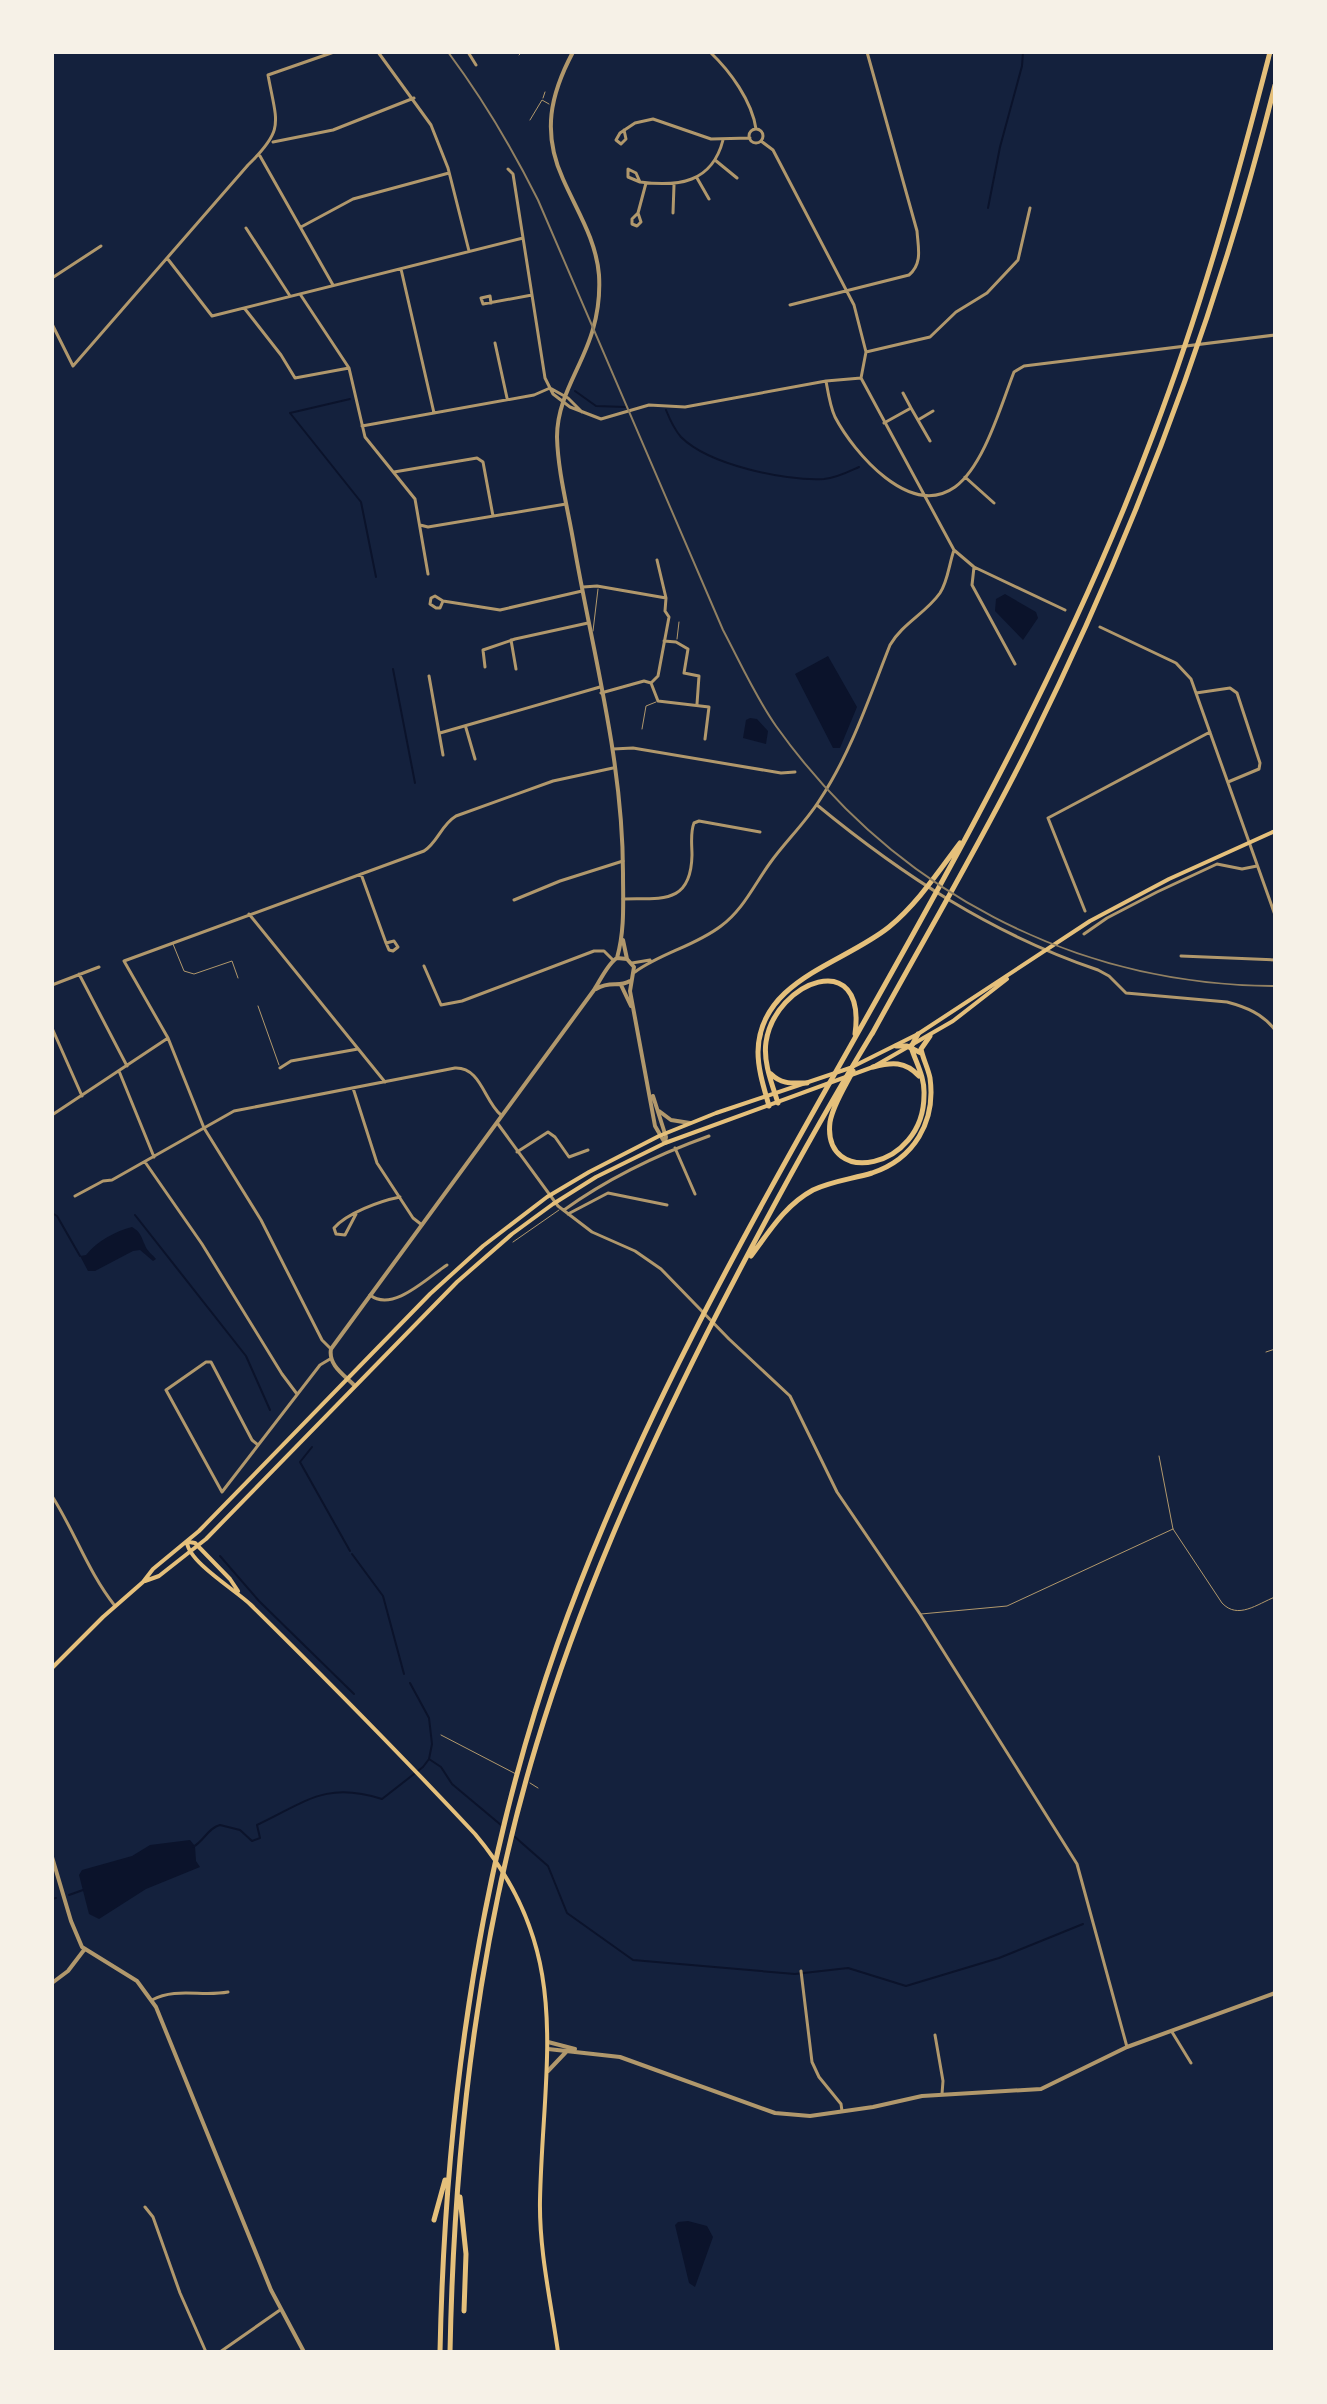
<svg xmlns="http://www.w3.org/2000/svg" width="1327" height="2404" viewBox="0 0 1327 2404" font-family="'Noto Serif',serif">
  <rect width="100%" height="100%" fill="#14213d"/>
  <path fill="#0b132b" d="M1005,594L1036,612L1038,618L1023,640L995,611L996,599Z
    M828,656L857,707L840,748H833L795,674Z
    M750,718L757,719L768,731L766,744L743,738L746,720Z
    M132,1227C141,1232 141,1237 145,1245C146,1250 153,1255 156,1259L153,1261L140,1250L133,1251L95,1271H88L80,1256L86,1255C97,1241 116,1231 132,1227Z
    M190,1840L195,1846L196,1861L200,1867L146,1889L99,1919L89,1914L79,1875L82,1870L132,1856L150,1845Z
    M688,2221L707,2226L713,2237L695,2287L689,2283L675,2225L678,2222Z"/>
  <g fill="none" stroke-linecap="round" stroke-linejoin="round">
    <path stroke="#0b132b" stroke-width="2" d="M988,208L1000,147L1022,66L1023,52
      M575,391L596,406L625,407
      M350,399L290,413L361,502L376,577
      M666,410C670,420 674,429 681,437C709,465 785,481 824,479C837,478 848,472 859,467
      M393,669L415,783
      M52,1213L57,1216L80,1256
      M135,1215L246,1356L270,1410
      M312,1447L300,1462L350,1551
      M352,1554L383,1596L404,1674
      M220,1556L259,1601L354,1694
      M429,1759L441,1767L452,1784L501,1825
      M515,1837L548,1866L567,1913L633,1960L795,1974L848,1968L906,1986L999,1958L1083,1924
      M193,1847C204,1841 208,1828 220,1825L240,1830L252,1841L260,1838L257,1825C306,1802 325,1781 382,1799L423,1767L429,1759L432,1744L429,1718L410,1683
      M69,1895L83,1890
      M52,1899L56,1898"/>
    <path stroke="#b1986c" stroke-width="1" d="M519,55L522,52
      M543,98L545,92
      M530,120L542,100L549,104
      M593,631L598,589
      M677,639L679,622
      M642,729L646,706L656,702
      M173,944L184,971L194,974L232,961L238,978
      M258,1006L279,1065
      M513,1242L559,1210
      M1266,1352L1275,1349
      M1159,1456L1173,1529L1222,1603C1238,1620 1257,1604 1275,1597
      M921,1614L1007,1606L1173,1529
      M441,1735L516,1774
      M530,1783L538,1788"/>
    <path stroke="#b1986c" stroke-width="3" d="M378,52L431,125L448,168L469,251
      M468,52L476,65
      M710,52C730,71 752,101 756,129
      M749 136a7 7 0 1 1 14 0a7 7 0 1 1-14 0Z
      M624,130L626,139L621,144L616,140L620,133L635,123L653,119L711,139L750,138
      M761,141L773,150L854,305L866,352L861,378
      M273,142L333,130L414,98
      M260,156L333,285
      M715,160L737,178
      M508,169L513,174L545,378L553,394L570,407L601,419L649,405L685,407L826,381L861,378
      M697,178L709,199
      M640,182L628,177V169L636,173L640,182C678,187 712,183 723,140
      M638,213L641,222L637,226L632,224V219L638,213L646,183
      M673,213L674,185
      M301,227L353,199L449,173
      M246,228L290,296
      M167,258L212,316L523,238
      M401,269L434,413
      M52,278L101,246
      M300,294L349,368L365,437L415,499L428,574
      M491,303L490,296L481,298L483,304L532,295
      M790,305L909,275C923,263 918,247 917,231L867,52
      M245,309L281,355L295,378L349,368
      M52,324L73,366L248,165C285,129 277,124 268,75L334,52
      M495,343L507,398
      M866,352L930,337L956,312L987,293L1018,260L1030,208
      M861,378L954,550L974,567L1065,610
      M826,381C828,392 830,406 835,417C854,453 910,519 955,487C984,466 1001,405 1014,372L1024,366L1275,335
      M550,388L568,398L582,412
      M911,408L930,441
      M918,420L933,411
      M884,423L911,408L903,393
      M362,426L534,395L550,388
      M394,472L477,458L483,462L493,516
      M965,477L994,503
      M420,525L428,527L566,504
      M974,567L972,585L1015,664
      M583,587L597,586L666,598
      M443,601L435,596L431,598L430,604L436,608H440L443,601L500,610L582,591
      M1100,627L1176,663L1191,679L1275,915
      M511,640L516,669
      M664,641L676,642L688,649L684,673L699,676L697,704
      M485,667L483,650L515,639L588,623
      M429,676L443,755
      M651,683L658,676L669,617L665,611L666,598L657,560
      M651,683L658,701L709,707L705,739
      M601,693L644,681L651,683
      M1196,693L1230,688L1237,693L1260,763L1259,769L1228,782
      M466,728L475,759
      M440,733L600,687
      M613,749L633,748L781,773L795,772
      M817,805C902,875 992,934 1098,970L1109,976L1126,993L1227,1002C1246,1007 1263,1014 1275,1030
      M361,874L386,943L389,950L393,951L398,947L394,941L386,943
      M623,899C661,898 691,905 692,855C692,845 690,833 694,823L699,821L760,832
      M514,900L560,881L623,861
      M1085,911L1048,818L1210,732
      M249,914L385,1082
      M1084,934L1107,918L1157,892L1217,864L1242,869L1257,866
      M1181,956L1275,960
      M632,963L650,960
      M424,966L441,1005L462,1001L594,951H604L613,960
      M635,972C661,953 695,946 721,926C743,910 754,885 770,863C785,842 805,823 819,801C851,753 869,698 890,645C902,624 926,613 940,593C948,581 949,564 954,550
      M79,974L127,1066
      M52,985L99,967
      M52,1028L82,1096
      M280,1068L291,1061L358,1049
      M119,1071L154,1157
      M353,1088L377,1163L413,1218L422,1225
      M52,1115L168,1038
      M498,1124L558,1206L592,1232L635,1251L661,1269L729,1339L790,1396L837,1492L920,1614L1077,1864L1127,2047
      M675,1148L695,1194
      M517,1152L548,1132L555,1137L569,1157L588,1150
      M145,1162L202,1244L282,1374L297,1394
      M75,1196L103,1181L112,1180L234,1111L455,1068C481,1067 484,1101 501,1115
      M564,1210C607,1179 659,1154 709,1136
      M356,1214L345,1235L336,1234L334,1228C347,1213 380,1201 400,1197
      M568,1214L608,1193L667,1205
      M370,1295C393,1313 428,1277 447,1265
      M331,1349L322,1340L261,1220L204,1128L168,1038L124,961L424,851C438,842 441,825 456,816L553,781L613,768
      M258,1445L252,1440L211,1362H206L166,1390L222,1492L320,1365L330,1359
      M52,1496C75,1532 88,1572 115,1606
      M801,1971L812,2062L819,2077L841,2104L842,2111
      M152,2000C176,1987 202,1997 228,1992
      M1172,2032L1191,2063
      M935,2035L943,2081L942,2094
      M145,2207L153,2217L180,2293L206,2352
      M220,2352L280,2310"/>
    <path stroke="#b1986c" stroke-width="4" d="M573,52C550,95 542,133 563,179C577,211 596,239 599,275C600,292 598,312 593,329C583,366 557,396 557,437C558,473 568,509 574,545C593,654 623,762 623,873C623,902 625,930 617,958
      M623,940L627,959L634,967L630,991L655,1126L665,1143
      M621,985L631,1006
      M596,989C611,980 618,988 630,981
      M653,1096L666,1137L665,1143
      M659,1111L671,1120L690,1123
      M354,1385C344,1375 328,1365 331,1349L594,990C600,981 608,963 617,958L627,959
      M52,1857L71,1921L82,1947L137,1981L156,2007L271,2290L304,2352
      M52,1983L68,1971L84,1950
      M548,2042L575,2049
      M548,2049L620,2057L775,2113L810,2116L873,2107L922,2096L1041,2089L1127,2047L1275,1993
      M548,2071L566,2052"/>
    <path stroke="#e5c07b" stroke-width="4" d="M187,1542C188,1562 237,1591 251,1605C327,1680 402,1756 475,1834C575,1953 543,2059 540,2200C539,2251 551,2302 558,2352
      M189,1542L195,1543L230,1579L238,1591
      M145,1581L159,1576L206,1539L457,1282L512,1234L553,1204L596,1177L665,1143L873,1067L953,1021L1007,979
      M52,1668L103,1617L143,1582L153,1569L199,1531L430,1294L483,1246L547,1197L589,1172L659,1136L716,1113L850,1068L918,1034L1090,921L1169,879L1275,831"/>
    <path stroke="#e5c07b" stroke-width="5" d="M872,1034C925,937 982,841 1031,742C1135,532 1218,312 1275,85
      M896,1046H907L921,1053
      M873,1067C892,1062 905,1061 919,1076
      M853,1071C845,1087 833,1105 830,1122C822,1188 924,1170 924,1095C925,1077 916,1063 911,1047L918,1034
      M771,1074C782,1085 793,1083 807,1083
      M778,1103C772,1084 763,1062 766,1042C775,981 867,946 855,1034
      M769,1106C764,1088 758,1070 758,1052C759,980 843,964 889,927C918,903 938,872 960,843
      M751,1256C769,1232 785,1205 813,1190C832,1181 852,1179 872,1173C914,1159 936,1122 930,1078C928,1068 923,1059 921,1049L930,1036
      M460,2197L466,2254L464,2311
      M434,2220L445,2180
      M440,2352C445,2112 477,1872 557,1645C661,1351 833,1089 978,815C1044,691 1105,563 1154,432C1201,308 1237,180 1270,52
      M450,2352C454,2148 477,1941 536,1746C579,1603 639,1468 706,1335C758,1233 813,1131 873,1032"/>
    <path stroke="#918062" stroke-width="2" d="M448,52C483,99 512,148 538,200L723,630C740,662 755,696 776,726C893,890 1073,985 1275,986"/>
  </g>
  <rect width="1327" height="2404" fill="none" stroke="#f6f1e7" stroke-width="108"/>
</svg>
